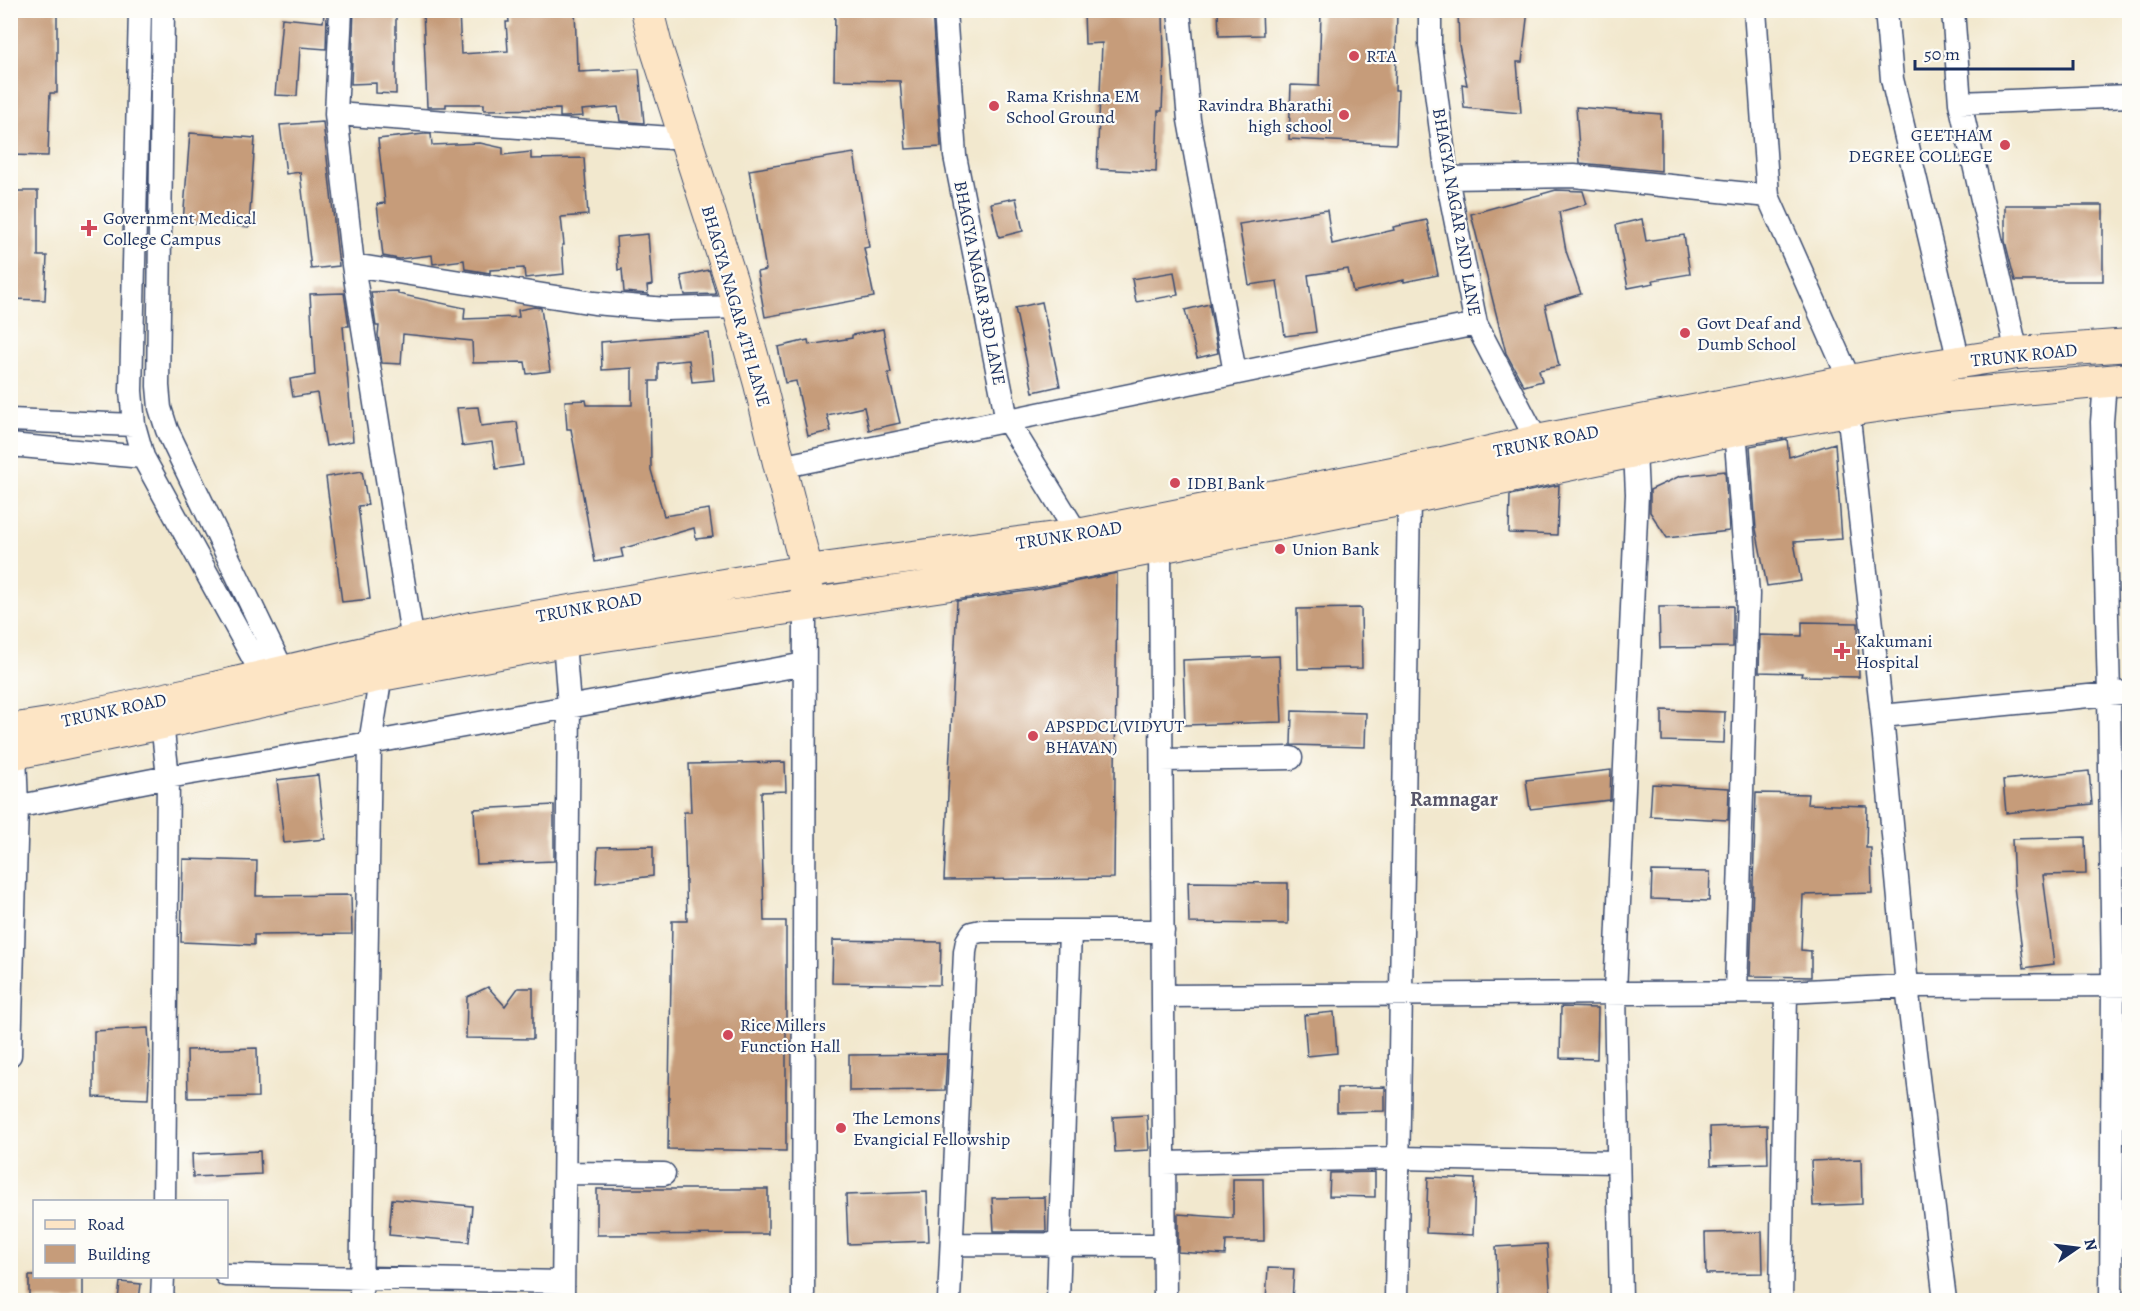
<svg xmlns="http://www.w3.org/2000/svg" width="2140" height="1311" viewBox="0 0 2140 1311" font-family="Alegreya,serif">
  <rect width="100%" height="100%" fill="#fdfcf7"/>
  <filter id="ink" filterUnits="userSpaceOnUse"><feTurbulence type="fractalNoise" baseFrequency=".0167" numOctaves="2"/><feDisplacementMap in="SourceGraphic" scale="12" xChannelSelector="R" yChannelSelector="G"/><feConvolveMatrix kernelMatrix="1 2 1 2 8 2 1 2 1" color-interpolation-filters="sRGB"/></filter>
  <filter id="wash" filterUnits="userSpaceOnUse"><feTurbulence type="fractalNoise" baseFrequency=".008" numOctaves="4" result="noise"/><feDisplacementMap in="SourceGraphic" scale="24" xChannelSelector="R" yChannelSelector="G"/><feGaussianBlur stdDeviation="1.35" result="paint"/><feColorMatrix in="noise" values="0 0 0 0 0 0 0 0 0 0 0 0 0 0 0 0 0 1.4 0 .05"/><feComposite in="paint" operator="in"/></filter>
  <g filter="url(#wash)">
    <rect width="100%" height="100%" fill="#f2e8ce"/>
    <g id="blocks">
      <path fill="#c69c7a" d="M10,10H57V93H50L48,156L10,155Z
        M354,10H396V94L376,93V83L351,84Z
        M423,10H459L461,54L508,51L506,22H509L508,10H575L577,64L579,63V72L639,69L644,123L620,121L618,107L582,110L583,116L566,117H560V109L484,110V104H446V107H427Z
        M835,10H932L941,147L906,149L900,81L834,80Z
        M1084,10H1163L1164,61L1162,111H1158L1156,172L1097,169L1102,43L1085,44Z
        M1218,10H1262L1263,35L1219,36Z
        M1458,10H1528L1522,62H1517L1521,113L1464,108L1462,84L1467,85L1459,45Z
        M1321,11L1397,13L1395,90H1398L1396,144L1289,139L1291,85L1319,86Z
        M324,14H327L326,49L300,47L297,96L275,95L282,18L323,22Z
        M1576,107L1661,114V171L1580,163Z
        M323,122L339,266L311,269L300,172L286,174L280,125Z
        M190,133L255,138L249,227L183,222Z
        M424,134H431L432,145L480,143L503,148V155L531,152V159L584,158L588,215L561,217L564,245H562L564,274L525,278L524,268L490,270V273L465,269L464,260L433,264L432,255L399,259L383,256L377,204L385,203L378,139Z
        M854,153L869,247L864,248L874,297L765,317L757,272L766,270L749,170Z
        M1556,190L1583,191L1587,204L1559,212L1566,251L1581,294L1545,305L1559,366L1539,370L1542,381L1524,386L1506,353L1471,214Z
        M10,191H38V256H47L45,300L10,299Z
        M1016,198L1023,231L999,237L991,203Z
        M2005,205H2103V281H2015L2005,241Z
        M1327,210L1332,244L1394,230L1393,227L1427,220L1438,275L1404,282V280L1353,292L1348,269L1308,275L1316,332L1285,336L1277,281L1249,285L1239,224Z
        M1642,219L1646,241L1684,235L1690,274L1653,280L1654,283L1628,288L1616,225Z
        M648,234L652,285L647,286L648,294L624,292L622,269L618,270L616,237Z
        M709,270L716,294L685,295L681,276Z
        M1174,272L1178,295L1136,302L1132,279Z
        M398,291V294L465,308L464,319L519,317L518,310L534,307L541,308L550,371L527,374L525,362L473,363L472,341L403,334L401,364L382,363L378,335L379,326H376L371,292Z
        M344,293L349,326H343L353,441L326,446L317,393L293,397L290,379L315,375L310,294Z
        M1042,302L1060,386L1033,392L1015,308Z
        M1209,304L1218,353L1197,358L1185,310Z
        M883,329L891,373H888L900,423L869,430L864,407L827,415L831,431L808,436L796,381L785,383L778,347L808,340L809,345L852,338V335Z
        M709,333L714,380L692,382L689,360L658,363V381H650L651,470L664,516L709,509L713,537L696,539L694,528L621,549L623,557L595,562L571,429H567L565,401L586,400L587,405H632V368L602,370L601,342Z
        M478,407L481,426L517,422L523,465L496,469L492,442L462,446L457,408Z
        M1787,439L1789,457L1835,443L1842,539L1794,542L1801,581L1767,586L1756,529L1750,446Z
        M362,471L368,505L358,506L370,599L342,602L326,477Z
        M1725,471L1729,531L1667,538L1650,512V490L1680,476Z
        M1559,485L1557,535L1509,533L1510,495Z
        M1117,573L1114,878L944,880L957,601L1034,590Z
        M1733,606V647L1660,648L1659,607Z
        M1361,608L1362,668L1298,669L1297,609Z
        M1802,622L1858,623L1859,677L1801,676L1802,673L1759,672L1760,635L1802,636Z
        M1279,656L1282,722L1185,725L1183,660Z
        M1662,710L1725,712L1724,743L1662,741Z
        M1292,711L1366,713L1365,747L1291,745Z
        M785,762L786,791L761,792L764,921H786V1151L668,1149L672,921H687L684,812H691L689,764Z
        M1611,770L1610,800L1530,809L1526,780Z
        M2089,771L2092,804L2006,813L2003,780Z
        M318,775L325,839L284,843L277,780Z
        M1652,784L1729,788L1728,820L1650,816Z
        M1756,793L1808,794L1807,804L1867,806L1866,848H1871L1872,893L1803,895L1801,950L1811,951V977L1750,976Z
        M554,805V861L477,864L474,809Z
        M2085,837L2086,874L2043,875L2054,964L2024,968L2014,886L2012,839Z
        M653,846V876L596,883L598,847Z
        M183,859L257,861L256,896L351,895L352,934L254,935V945L181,942Z
        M1652,871L1710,872L1709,901L1651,899Z
        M1188,882L1288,883V924L1189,923Z
        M833,940L941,942L940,985L832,983Z
        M488,987L505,1006L518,988H533V1039L466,1038L467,997Z
        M1561,1007L1598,1008L1597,1059L1560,1058Z
        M1334,1012L1337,1053L1307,1056L1304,1015Z
        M148,1028L150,1058L148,1099L94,1097V1031Z
        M257,1048L258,1097L188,1098L187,1050Z
        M947,1054L945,1090L849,1091V1055Z
        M1385,1087V1111L1337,1112V1088Z
        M1147,1115L1149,1150L1115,1152L1113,1117Z
        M1767,1125L1768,1163L1711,1165L1710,1127Z
        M260,1151L261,1174L193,1177L192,1154Z
        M1861,1159L1862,1204L1813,1206L1811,1161Z
        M1375,1172V1197L1329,1196L1330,1173Z
        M1428,1177L1475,1179L1473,1235L1426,1233Z
        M1233,1179H1263L1264,1241H1226L1225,1255L1178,1252V1214L1233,1218Z
        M597,1189H768V1234L597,1235Z
        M927,1192L929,1241L848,1244L846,1195Z
        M1045,1197L1046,1231H994L992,1198Z
        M392,1199L472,1206L469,1242L389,1235Z
        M1762,1232L1763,1273L1706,1274L1705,1233Z
        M1547,1244L1551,1300H1498L1496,1247Z
        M1268,1268L1294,1269L1292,1300H1266Z
        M29,1276H83V1300H29Z
        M120,1282L141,1284L139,1300H118Z"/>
    </g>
  </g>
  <g filter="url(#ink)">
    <use href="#blocks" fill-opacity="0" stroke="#3b4b6f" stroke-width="1.5"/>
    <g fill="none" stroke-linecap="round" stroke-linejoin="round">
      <g stroke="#3b4b6f" stroke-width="25">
        <path id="street" d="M140,10L131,391L134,425L143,457L263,676
          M163,10L158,386L160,408L167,430L283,671
          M341,10L336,114L353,265L413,642
          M945,10L955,156L1007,420L1078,535
          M1179,10L1189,120L1235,373
          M1430,10V45L1447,178L1476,324L1537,441L1539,454
          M1755,10L1768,196L1850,381
          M1886,10L1892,79L1959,362
          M1953,10L1960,103L2017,353
          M1960,103L2130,96
          M336,114L685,139
          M1447,178L1574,176L1768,196
          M353,265L594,303L666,309L739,307
          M2105,382L2102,422L2109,694L2113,985L2111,1300
          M1848,410L1882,716L1907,986L1945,1300
          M10,420L134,425
          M1735,430L1748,594L1736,992
          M10,445L143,457
          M780,467L1476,324
          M1160,548L1165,1300
          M1882,716L2130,692
          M162,723L168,777L164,1202
          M1162,760L1291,758
          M10,808L168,777L370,743L805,664
          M1164,996L1786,992L1907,986L2130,985
          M10,1055L17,807L15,753
          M1164,1163L1398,1158L1618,1162
          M565,1173L664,1174
          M952,1244L1165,1245
          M226,1275L563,1282
          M162,1300L163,1276
          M361,1300L370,743L381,675
          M563,1300L569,706L564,641
          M803,1300L805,606
          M949,1300L965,952L967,941L972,933L981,931H1163
          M1058,1300L1070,931
          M1396,1300L1409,498
          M1621,1300L1615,993L1637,494L1635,451
          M1781,1300L1786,992"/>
      </g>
      <g stroke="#3b4b6f" stroke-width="34">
        <path id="secondary" d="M647,10L657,50L731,280L760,384L780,467L807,571L806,590
          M10,730L55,723L193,693L470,628L807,571L1078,535L1438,464L1537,441L1908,370L2017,353L2130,345
          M10,754L162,723L381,675L564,641L1031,572L1409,498L1735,430L1848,410L1947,396L2130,379"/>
      </g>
      <use href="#street" stroke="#fff" stroke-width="22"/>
      <use href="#secondary" stroke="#fde5c5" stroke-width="32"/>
    </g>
  </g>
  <g fill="#d1495b" stroke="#fdfcf7" stroke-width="2">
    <circle cx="1354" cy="56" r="6"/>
    <circle cx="994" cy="106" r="6"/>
    <circle cx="1344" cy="115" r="6"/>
    <circle cx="2005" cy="145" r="6"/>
    <path d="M86 219h6v6h6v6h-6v6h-6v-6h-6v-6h6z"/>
    <circle cx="1685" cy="333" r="6"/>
    <circle cx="1175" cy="483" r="6"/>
    <circle cx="1280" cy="549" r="6"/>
    <path d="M1839 642h6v6h6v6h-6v6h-6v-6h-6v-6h6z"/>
    <circle cx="1033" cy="736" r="6"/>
    <circle cx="728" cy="1035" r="6"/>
    <circle cx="841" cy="1128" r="6"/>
  </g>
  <g text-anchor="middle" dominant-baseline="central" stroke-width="4.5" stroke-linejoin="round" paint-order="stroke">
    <g font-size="18" fill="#1b2f5e" stroke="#fdfcf7" text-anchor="start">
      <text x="1366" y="56">RTA</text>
      <text x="1006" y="96">Rama Krishna EM<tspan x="1006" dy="21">School Ground</tspan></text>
      <text x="1332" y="105" text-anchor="end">Ravindra Bharathi<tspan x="1332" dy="21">high school</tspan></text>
      <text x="1993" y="135" text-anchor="end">GEETHAM<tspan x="1993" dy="21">DEGREE COLLEGE</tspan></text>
      <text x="103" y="218">Government Medical<tspan x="103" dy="21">College Campus</tspan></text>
      <text x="1697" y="323">Govt Deaf and<tspan x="1697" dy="21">Dumb School</tspan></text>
      <text x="1187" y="483">IDBI Bank</text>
      <text x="1292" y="549">Union Bank</text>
      <text x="1856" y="641">Kakumani<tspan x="1856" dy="21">Hospital</tspan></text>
      <text x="1045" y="726">APSPDCL(VIDYUT<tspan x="1045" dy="21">BHAVAN)</tspan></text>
      <text x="740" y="1025">Rice Millers<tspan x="740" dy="21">Function Hall</tspan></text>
      <text x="853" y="1118">The Lemons<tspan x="853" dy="21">Evangicial Fellowship</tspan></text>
    </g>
    <g font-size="18" fill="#1b2f5e" stroke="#fdfcf7">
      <text transform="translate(1457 212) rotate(80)">BHAGYA NAGAR 2ND LANE</text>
      <text transform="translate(980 283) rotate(79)">BHAGYA NAGAR 3RD LANE</text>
      <text transform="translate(736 306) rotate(74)">BHAGYA NAGAR 4TH LANE</text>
      <text transform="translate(2024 355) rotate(-6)">TRUNK ROAD</text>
      <text transform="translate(1546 441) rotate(-11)">TRUNK ROAD</text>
      <text transform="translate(1069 535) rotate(-9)">TRUNK ROAD</text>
      <text transform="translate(589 607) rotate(-10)">TRUNK ROAD</text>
      <text transform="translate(114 710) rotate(-12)">TRUNK ROAD</text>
    </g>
    <g font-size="20" font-weight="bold" fill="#575568" stroke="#fdfcf7">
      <text x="1454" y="799">Ramnagar</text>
    </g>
  </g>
  <rect width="2140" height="1311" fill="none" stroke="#fdfcf7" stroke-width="36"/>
  <rect x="33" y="1200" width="195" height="78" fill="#fdfcf7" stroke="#a3aaba" stroke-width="1.5"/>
  <rect x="45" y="1220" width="30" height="9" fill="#fde5c5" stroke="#a3aaba" stroke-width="1.5"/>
  <text x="87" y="1230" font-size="18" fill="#1b2f5e">Road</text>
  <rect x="45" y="1245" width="30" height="18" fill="#c69c7a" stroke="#a3aaba" stroke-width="1.5"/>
  <text x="87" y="1260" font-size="18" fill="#1b2f5e">Building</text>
  <g transform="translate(2077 1248) rotate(76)" stroke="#fdfcf7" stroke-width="4.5" paint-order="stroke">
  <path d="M0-4.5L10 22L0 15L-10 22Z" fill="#1b2f5e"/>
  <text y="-9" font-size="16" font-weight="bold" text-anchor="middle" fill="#1b2f5e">N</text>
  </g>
  <path d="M1915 60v9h158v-9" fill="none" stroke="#1b2f5e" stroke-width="3"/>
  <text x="1924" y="60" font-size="18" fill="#1b2f5e" stroke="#fdfcf7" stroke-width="4.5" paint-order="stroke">50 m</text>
</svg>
